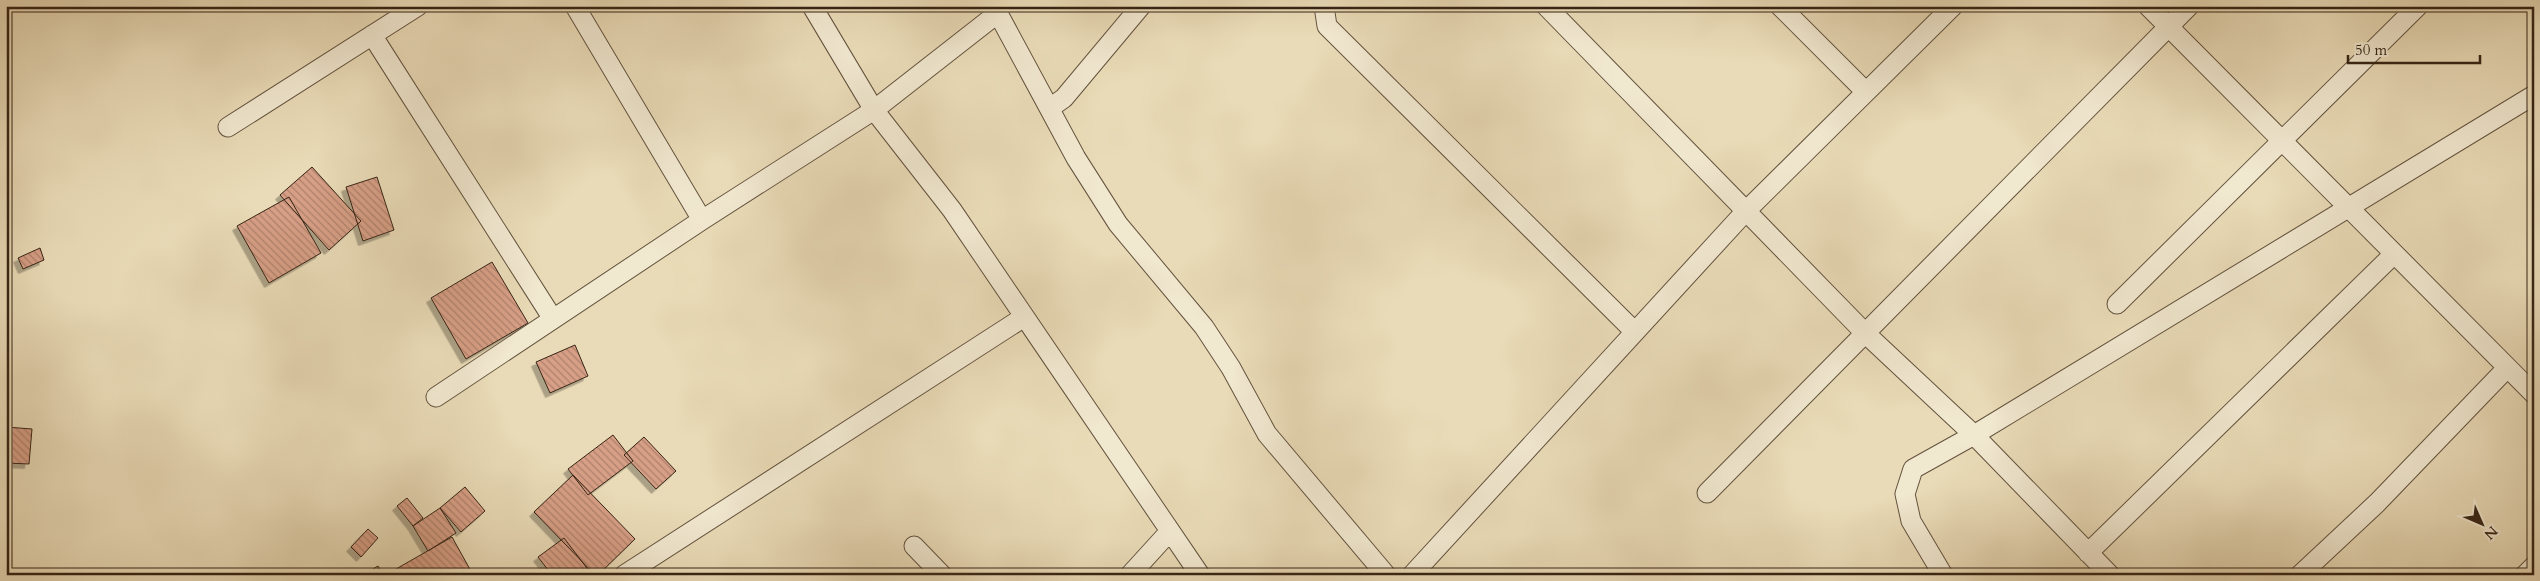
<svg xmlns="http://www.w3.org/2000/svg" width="2540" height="581" viewBox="0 0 2540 581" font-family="Cardo,serif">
  <defs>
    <pattern id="building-back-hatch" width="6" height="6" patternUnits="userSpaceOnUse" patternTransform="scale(1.25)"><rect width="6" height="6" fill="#d79f86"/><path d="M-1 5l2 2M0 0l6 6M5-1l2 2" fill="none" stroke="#af816c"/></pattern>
    <filter id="shadow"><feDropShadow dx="-4.5" dy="4.5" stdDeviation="0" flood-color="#0004"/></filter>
  </defs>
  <rect width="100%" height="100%" fill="#e9dbb7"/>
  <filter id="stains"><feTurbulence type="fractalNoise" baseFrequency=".004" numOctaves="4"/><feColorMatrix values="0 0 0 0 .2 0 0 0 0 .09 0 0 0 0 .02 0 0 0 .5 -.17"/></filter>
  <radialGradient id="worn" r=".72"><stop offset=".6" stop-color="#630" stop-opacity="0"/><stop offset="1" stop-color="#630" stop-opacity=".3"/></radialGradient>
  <path fill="url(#building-back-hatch)" stroke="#362415" filter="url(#shadow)" d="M312,167L361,221L329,250L280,195Z
    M377,177L394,230L363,241L346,187Z
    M289,197L321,253L269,283L237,226Z
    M40,248L44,260L23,269L18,258Z
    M492,262L528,323L466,359L431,298Z
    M575,345L588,376L550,393L536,362Z
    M6,427L32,429L29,464L6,463Z
    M613,435L633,461L588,495L568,469Z
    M644,437L676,471L656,489L624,455Z
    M573,475L635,539L598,575H595L534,512Z
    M465,487L485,511L461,532L440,508Z
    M407,498L423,518L413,526L397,506Z
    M440,508L456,533L428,551L413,526Z
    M368,529L378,538L361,557L351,547Z
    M452,537L472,573L399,575L396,569Z
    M564,538L589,571L583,575H552L538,557Z
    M378,566L383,575H363Z"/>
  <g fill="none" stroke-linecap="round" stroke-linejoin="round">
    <g stroke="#63523e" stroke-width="21">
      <path id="minor" d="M575,6L702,220
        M812,6L874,110L952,210L1200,575
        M994,6L1076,158L1118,224L1204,327L1231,368L1267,434L1386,575
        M1324,6L1327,26L1635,332
        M1546,6L1865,333L1974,435L2110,575
        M1780,6L1866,92
        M2148,6L2534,394
        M372,35L553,319
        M1050,108L1064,98L1141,6
        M228,127L418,6
        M2117,304L2418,6
        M436,397L702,220L874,110L998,13
        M1707,493L2189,6
        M914,546L942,575
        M2088,553L2394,254
        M624,575L1024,317
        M1130,575L1170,531
        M1412,575L1745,212L1953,6
        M1943,575L1911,521L1905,494L1913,469L1974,435L2534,95
        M2300,575L2377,503L2507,368
        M2525,575L2534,566"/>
    </g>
    <use href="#minor" stroke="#f1e8d0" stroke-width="19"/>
  </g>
  <rect width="2540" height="581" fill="none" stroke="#e9dbb7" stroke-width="25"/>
  <rect x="8" y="8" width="2525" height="566" fill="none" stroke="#362415" stroke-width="2.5"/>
  <rect x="12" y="12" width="2515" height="556" fill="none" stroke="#362415"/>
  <g transform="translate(2482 524) rotate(135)" stroke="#f1e8d0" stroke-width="4" paint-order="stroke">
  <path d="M0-4L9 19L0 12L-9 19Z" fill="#362415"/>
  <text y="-8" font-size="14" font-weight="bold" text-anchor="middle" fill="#362415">N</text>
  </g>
  <path d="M2348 55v8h132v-8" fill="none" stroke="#362415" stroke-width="2.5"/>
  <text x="2355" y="55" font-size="15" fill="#362415" stroke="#f1e8d0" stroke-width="4" paint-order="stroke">50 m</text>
  <rect width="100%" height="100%" filter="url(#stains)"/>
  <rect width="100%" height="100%" fill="url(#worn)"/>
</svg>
